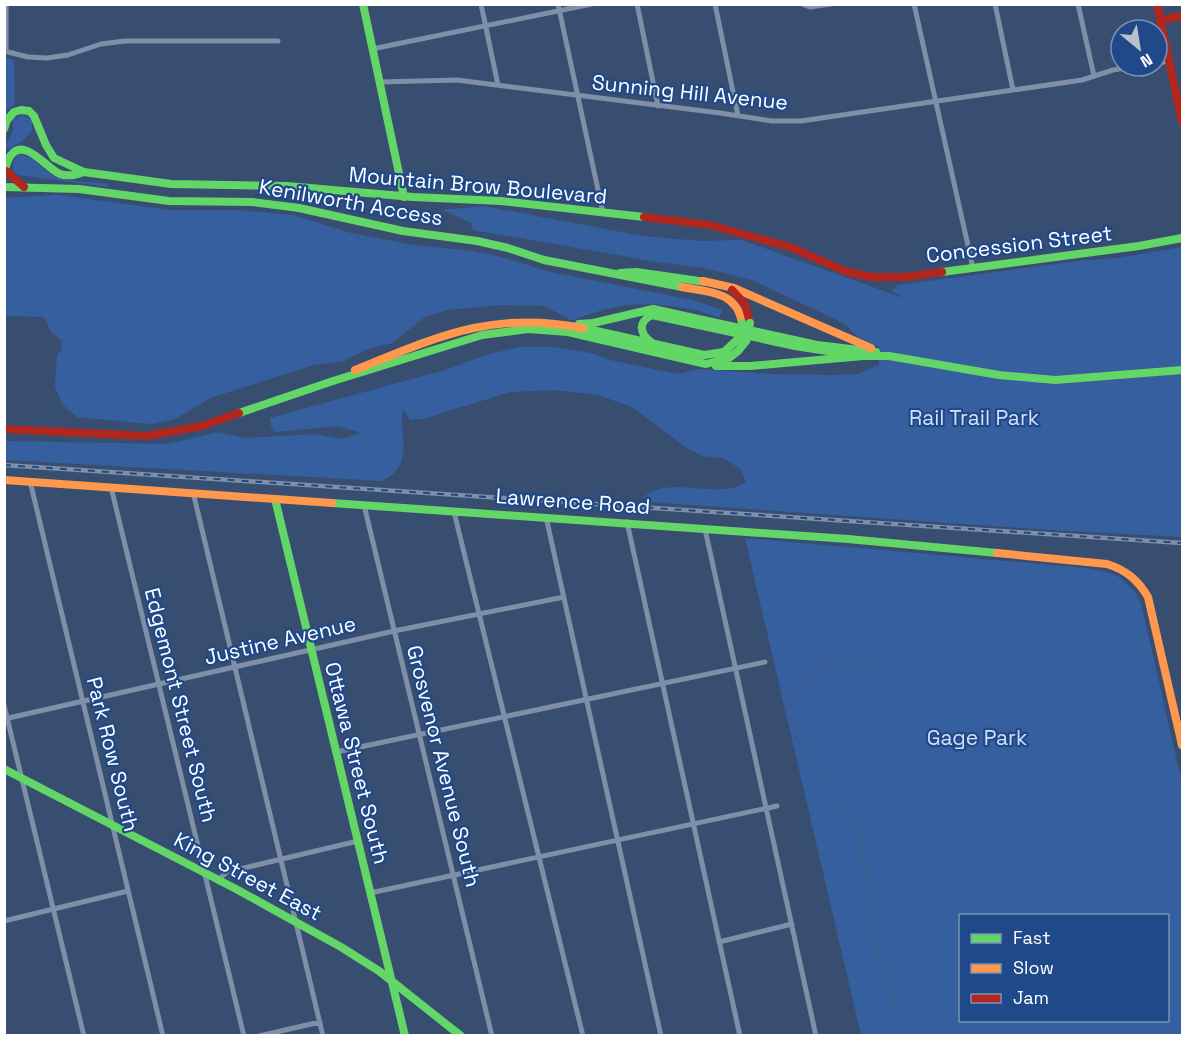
<svg xmlns="http://www.w3.org/2000/svg" width="1187" height="1040" viewBox="0 0 1187 1040" font-family="'Space Grotesk',sans-serif">
  <rect width="100%" height="100%" fill="#384e71"/>
  <path fill="#355f9f" fill-rule="evenodd" d="M5,57L14,60L15,104L5,112Z
    M22,115L32,120V131L21,142L9,149L5,147L13,130V120Z
    M20,155C33,155 41,169 52,175C67,183 91,181 109,184L108,187L18,175C10,169 11,159 20,155Z
    M58,195L171,210H238L293,215L351,233L413,245L473,251L498,256L550,272L693,300L722,310L719,318C706,312 692,309 678,307C638,301 609,305 572,321L545,306L501,305L447,310L425,317L392,343L368,349L343,361L314,365L213,397L175,419L151,424L77,417L62,404L55,386L57,355L62,349L61,340L51,332L44,317L5,316V198Z
    M484,206L643,236L700,241L742,240L906,299L891,291L898,285L1086,260L1118,258L1182,247V537L1050,530L649,502L643,497C647,495 652,491 656,490C684,480 721,499 746,482L741,469L723,458L702,456L684,446L632,407L598,395L555,390L510,392L423,419L410,420L403,409C398,436 416,465 382,481L5,460L4,441L168,444L218,432L245,438L316,434L340,439L361,433L338,426L276,432L271,426L270,418L445,370L489,354L520,347H554L591,353L610,360L678,374L698,369L772,374L834,375L858,374L879,365V347L858,337L845,324L752,280L704,268L657,262L473,230L471,223L443,210Z
    M745,538L1086,568L1107,572L1119,577L1135,592L1141,603L1182,783V1035H861ZM960,916H1168V1020H960Z"/>
  <g fill="none" stroke-linecap="round" stroke-linejoin="round">
    <path stroke="#3f5c8a" stroke-width="2" d="M825,778L815,760L797,739L792,720L793,713L790,701L793,694L817,668L839,660H848L856,665L867,668L878,666L888,661
      M839,805C847,816 857,827 861,840C863,847 863,855 863,863C865,874 868,884 869,895C871,910 868,926 873,941C882,966 903,1002 894,1029"/>
    <path stroke="#7f8fa7" stroke-width="5" d="M481,4L498,85
      M558,4L603,213
      M637,4L658,106
      M715,4L738,116
      M802,4L810,7L831,4
      M914,4L973,268
      M995,4L1013,90
      M1078,4L1094,76
      M372,49L592,4
      M4,51L28,57L47,58L68,55L101,44L125,41H278
      M6,51V4
      M1157,63L1169,61
      M380,82L457,80L720,113L772,121H801L1082,80L1113,70L1137,66
      M30,481L163,1036
      M111,487L244,1036
      M193,492L323,1036
      M364,505L492,1036
      M454,512L583,1036
      M546,517L661,1036
      M627,522L740,1036
      M705,529L816,1036
      M4,705L84,1036
      M4,719L394,631L564,597
      M336,752L765,662
      M218,880L227,872L358,841
      M370,893L777,806
      M4,921L128,891
      M719,942L792,924
      M4,1035L5,1036
      M259,1036L320,1022"/>
    <path stroke="#63d668" stroke-width="8" d="M363,4L404,197
      M4,129L7,120L14,112L21,110L29,111L34,116L46,145L54,158L84,172L171,184L287,186L413,197L501,201L644,217
      M4,173C6,167 7,160 11,155C25,137 47,169 60,174C68,177 76,175 84,172
      M4,187L79,189L169,201L252,202L299,208L403,231L477,241L508,248L544,260L682,287
      M942,272L1139,246L1182,238
      M620,273L636,272L706,282
      M579,324L593,323L653,309L817,345L876,352
      M583,328L704,355L724,352L738,339
      M651,342C639,333 638,322 652,315L795,346L847,354
      M716,366H750L863,356H889L999,375L1055,380L1182,370
      M239,413L333,381L482,335L528,329L568,332L706,364L729,358L738,351L746,341
      M275,499L405,1036
      M332,503L848,539L997,553
      M4,769L236,889L341,947L379,971L461,1036"/>
    <path stroke="#ff974d" stroke-width="8" d="M703,281L734,288L871,348
      M682,287C708,292 737,291 742,323
      M355,370C437,337 492,310 583,328
      M4,480L332,503
      M997,553L1107,564C1126,570 1138,580 1148,597L1182,745"/>
    <path stroke="#b3261e" stroke-width="8" d="M1157,4L1182,122
      M1161,20L1182,16
      M6,171L24,187
      M644,217L710,225L790,247L847,272L873,277H905L942,272
      M732,290L745,304L750,323
      M4,429L147,436L202,426L239,413"/>
    <g stroke="#7f8fa5" stroke-width="4.5">
      <path id="rail" d="M4,465L1182,543"/>
    </g>
    <use href="#rail" stroke="#204989" stroke-width="2" stroke-dasharray="7" stroke-linecap="butt"/>
    <path stroke="#63d668" stroke-width="8" d="M738,339L742,323
      M746,341L750,323"/>
  </g>
  <g text-anchor="middle" dominant-baseline="central" stroke-width="4.5" stroke-linejoin="round" paint-order="stroke">
    <g font-size="21" fill="#fff" stroke="#204989">
      <text transform="translate(690 92) rotate(6)">Sunning Hill Avenue</text>
      <text transform="translate(478 185) rotate(5)">Mountain Brow Boulevard</text>
      <text transform="translate(351 202) rotate(10)">Kenilworth Access</text>
      <text transform="translate(1019 244) rotate(-7)">Concession Street</text>
      <text transform="translate(573 501) rotate(4)">Lawrence Road</text>
      <text transform="translate(280 640) rotate(-13)">Justine Avenue</text>
      <text transform="translate(181 705) rotate(76)">Edgemont Street South</text>
      <text transform="translate(113 754) rotate(76)">Park Row South</text>
      <text transform="translate(357 763) rotate(76)">Ottawa Street South</text>
      <text transform="translate(444 766) rotate(76)">Grosvenor Avenue South</text>
      <text transform="translate(248 876) rotate(28)">King Street East</text>
    </g>
    <g font-size="21" fill="#d0e0f8" stroke="#204989">
      <text x="974" y="417">Rail Trail Park</text>
      <text x="977" y="737">Gage Park</text>
    </g>
  </g>
  <rect width="1187" height="1040" fill="none" stroke="#ffffff" stroke-width="12"/>
  <rect x="959" y="914" width="210" height="108" fill="#204989" stroke="#7992b8" stroke-width="1.5"/>
  <rect x="971" y="934" width="30" height="9" fill="#63d668" stroke="#7992b8" stroke-width="1.5"/>
  <text x="1013" y="944" font-size="18" fill="#ffffff">Fast</text>
  <rect x="971" y="964" width="30" height="9" fill="#ff974d" stroke="#7992b8" stroke-width="1.5"/>
  <text x="1013" y="974" font-size="18" fill="#ffffff">Slow</text>
  <rect x="971" y="994" width="30" height="9" fill="#b3261e" stroke="#7992b8" stroke-width="1.5"/>
  <text x="1013" y="1004" font-size="18" fill="#ffffff">Jam</text>
  <g transform="translate(1139 48) rotate(150)"><circle r="28" fill="#204989" stroke="#7992b8" stroke-width="1.5"/>
  <path d="M0-4.5L10 22L0 15L-10 22Z" fill="#b9c1cd"/>
  <text y="-9" font-size="16" font-weight="bold" text-anchor="middle" fill="#ffffff">N</text>
  </g>
</svg>
